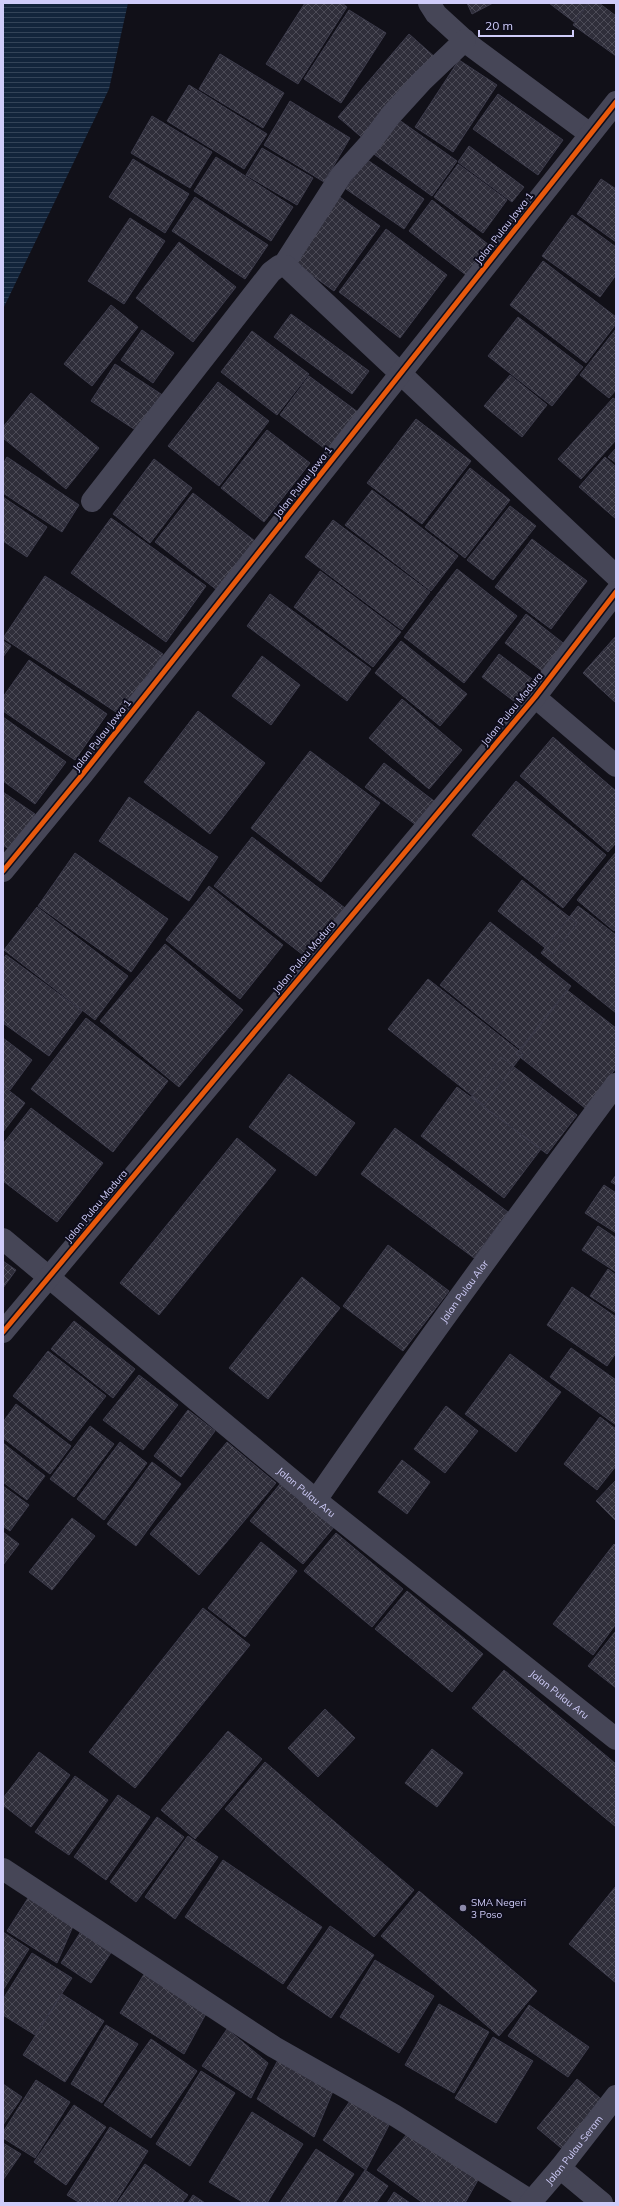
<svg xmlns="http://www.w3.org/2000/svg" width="619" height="2206" viewBox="0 0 619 2206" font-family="Mulish,sans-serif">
  <defs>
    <pattern id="water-rules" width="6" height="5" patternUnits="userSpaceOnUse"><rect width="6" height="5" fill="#12243b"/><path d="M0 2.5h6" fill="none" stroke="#334358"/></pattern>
    <pattern id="building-cross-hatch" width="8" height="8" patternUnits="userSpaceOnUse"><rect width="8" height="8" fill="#2f2e3a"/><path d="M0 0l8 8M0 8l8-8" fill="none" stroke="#4c4b57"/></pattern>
  </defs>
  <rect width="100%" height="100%" fill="#111018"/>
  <path fill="url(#water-rules)" d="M3,3H128L109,89L3,309Z"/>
  <path fill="url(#building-cross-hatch)" stroke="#3c3b4b" d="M305,3H342L347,7L298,84L266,64Z
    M467,3H493L472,14Z
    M549,3H588L574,22Z
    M589,3H599L616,16V56L573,25Z
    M349,10L386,33L341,103L304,79Z
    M409,34L436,58L366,141L338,117Z
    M220,54L284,93L263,128L199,89Z
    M459,60L497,85L453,152L415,127Z
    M189,85L267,134L244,169L167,121Z
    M498,94L563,140L538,175L473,129Z
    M290,101L350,138L324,182L264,145Z
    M152,116L212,152L190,188L131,153Z
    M395,117L457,161L432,196L371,152Z
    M469,146L524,187L512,202L458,162Z
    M262,148L313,178L297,205L246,175Z
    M216,157L293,207L271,241L194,191Z
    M133,159L189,194L165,233L109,197Z
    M366,159L424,199L404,229L346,189Z
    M458,164L507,200L483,233L434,197Z
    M601,179L616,189V242L577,214Z
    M337,195L380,226L334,291L291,260Z
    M195,197L268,245L245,279L172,231Z
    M432,200L489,245L466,275L409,231Z
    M572,215L616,247V275L600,297L542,256Z
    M130,218L165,241L124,304L88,281Z
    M386,229L447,275L400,338L339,292Z
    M179,242L236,287L193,342L136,298Z
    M543,261L616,317V324L586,363L510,305Z
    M111,305L138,327L92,386L64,364Z
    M291,314L369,371L352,394L274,337Z
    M518,317L583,367L552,406L488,356Z
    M616,329V390L609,398L580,375Z
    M142,330L174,353L153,383L121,360Z
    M252,331L309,374L277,415L221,372Z
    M115,364L164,396L140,433L91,401Z
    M510,375L547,405L522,437L484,406Z
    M309,376L362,415L332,454L280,415Z
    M218,382L269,421L219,486L168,446Z
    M31,393L99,448L66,489L3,438V427Z
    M613,398L616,400V440L581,479L558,459Z
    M416,419L471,461L422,524L367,483Z
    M267,430L310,463L264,522L221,488Z
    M616,448V463L608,457Z
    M7,457L79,505L62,532L3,493V464Z
    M605,457L616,467V519L579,487Z
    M154,459L192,488L150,543L113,514Z
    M470,468L510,500L465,558L425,527Z
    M372,490L458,556L431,591L345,525Z
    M193,493L255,541L217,590L155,542Z
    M3,497L47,527L27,557L3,541Z
    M510,506L536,526L493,580L467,560Z
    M111,518L206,586L166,642L71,573Z
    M333,520L430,592L402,630L305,557Z
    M532,539L587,581L551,629L495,587Z
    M457,569L517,616L464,683L404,637Z
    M320,571L401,632L373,667L294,607Z
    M45,576L163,654L122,716L3,638Z
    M270,594L371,669L347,701L247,626Z
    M526,614L567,646L546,674L505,643Z
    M616,636V703L583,673Z
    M3,641L11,646L3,657Z
    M401,641L467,694L440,726L375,673Z
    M499,654L540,685L523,708L482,677Z
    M262,656L300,685L271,725L232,696Z
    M29,660L107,714L75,760L3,711V697Z
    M402,699L462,750L429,789L369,738Z
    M198,711L265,763L210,834L144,782Z
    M3,717L66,762L35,804L3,781Z
    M553,737L616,791V843L608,852L520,776Z
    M310,751L380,803L321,882L251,828Z
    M384,763L438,804L420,828L365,787Z
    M516,781L606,855L563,908L472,835Z
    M3,792L35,814L10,850L3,845Z
    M129,797L218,857L189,901L99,841Z
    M252,837L345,908L307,958L214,886Z
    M616,852V928L614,931L577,900Z
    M75,853L168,919L131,972L38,906Z
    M522,880L577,923L553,954L498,911Z
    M209,886L283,945L240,999L166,940Z
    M578,906L616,935V1013L541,953Z
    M37,907L128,976L95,1020L4,950Z
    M490,922L571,986L521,1050L440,985Z
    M165,944L243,1010L179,1087L100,1021Z
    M6,955L82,1011L49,1056L3,1023V959Z
    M428,979L523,1054L484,1105L388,1029Z
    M567,990L616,1028V1068L585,1108L516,1054Z
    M86,1018L168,1081L113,1152L31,1089Z
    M3,1038L32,1060L10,1090L3,1085Z
    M501,1057L577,1115L547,1154L471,1097Z
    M289,1074L355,1123L316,1176L249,1127Z
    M3,1086L25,1103L3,1132Z
    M457,1087L541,1149L504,1198L421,1136Z
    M31,1108L103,1163L57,1222L3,1181V1144Z
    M395,1128L508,1212L474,1258L361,1174Z
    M237,1138L276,1170L159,1315L120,1283Z
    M616,1175V1185L611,1182Z
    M604,1185L616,1193V1233L585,1213Z
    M598,1226L616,1238V1272L582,1250Z
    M388,1245L449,1291L403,1351L343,1306Z
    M3,1261L16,1270L3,1288Z
    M608,1269L616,1275V1313L590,1296Z
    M302,1277L340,1308L268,1399L229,1368Z
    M572,1287L616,1317V1353L607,1366L547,1325Z
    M74,1321L135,1369L113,1398L51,1349Z
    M571,1348L616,1380V1425L550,1377Z
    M48,1351L106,1396L71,1441L13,1396Z
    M510,1354L561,1392L516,1452L465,1414Z
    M139,1375L178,1405L143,1450L103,1420Z
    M16,1404L71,1446L50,1474L3,1438V1422Z
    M446,1406L478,1431L445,1473L414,1449Z
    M188,1410L215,1431L181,1477L154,1456Z
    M600,1417L616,1429V1466L597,1490L564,1464Z
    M90,1426L114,1444L74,1497L50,1479Z
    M120,1442L147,1463L104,1520L77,1499Z
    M227,1442L276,1483L199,1575L150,1534Z
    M3,1443L45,1476L27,1500L3,1482Z
    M402,1460L430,1482L407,1514L378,1492Z
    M152,1462L181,1484L136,1546L107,1524Z
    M616,1480V1521L596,1501Z
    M280,1484L334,1527L303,1564L250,1521Z
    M3,1486L29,1505L10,1531L3,1526Z
    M72,1518L95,1536L52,1590L29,1572Z
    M3,1532L19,1544L3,1565Z
    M336,1533L403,1589L372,1627L304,1571Z
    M261,1542L297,1571L245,1637L208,1608Z
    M614,1544L616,1546V1624L593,1655L553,1624Z
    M407,1591L483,1654L452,1692L375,1629Z
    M203,1608L250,1645L135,1788L89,1752Z
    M615,1632L616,1633V1688L588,1666Z
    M504,1670L616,1764V1827L472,1708Z
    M325,1709L355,1738L318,1777L288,1748Z
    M228,1731L262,1759L195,1839L161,1810Z
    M432,1749L463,1773L437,1807L405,1783Z
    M39,1752L70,1775L31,1827L3,1805V1798Z
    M265,1762L414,1890L374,1937L225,1809Z
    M75,1776L108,1800L69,1855L35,1832Z
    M118,1795L150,1817L106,1880L74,1857Z
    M157,1817L184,1837L136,1902L110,1882Z
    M188,1836L218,1857L175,1919L145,1897Z
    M223,1860L322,1927L283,1984L185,1917Z
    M616,1886V1983L569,1944Z
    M419,1891L537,1991L499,2036L381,1936Z
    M28,1898L74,1924L57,1963L7,1931Z
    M330,1926L374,1955L331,2018L287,1988Z
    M83,1928L114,1948L91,1983L61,1963Z
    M3,1932L29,1949L3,1990Z
    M32,1953L72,1978L35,2035L3,2015V1999Z
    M375,1960L434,1996L399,2053L340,2017Z
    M146,1971L208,2010L184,2054L120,2013Z
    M62,1994L104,2021L65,2082L23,2055Z
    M439,2004L489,2032L454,2093L405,2065Z
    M529,2005L589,2047L568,2077L508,2036Z
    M106,2025L138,2044L102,2103L71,2084Z
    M227,2029L268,2063L251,2098L202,2066Z
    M493,2037L533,2061L496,2123L455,2098Z
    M151,2039L197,2071L151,2138L104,2105Z
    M278,2060L333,2091L314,2137L257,2099Z
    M201,2071L235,2093L190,2166L156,2144Z
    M577,2079L606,2103L566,2152L537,2128Z
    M36,2080L70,2102L35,2158L3,2138V2132Z
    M3,2084L22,2097L3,2125Z
    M352,2098L389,2125L366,2170L323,2140Z
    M74,2105L106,2127L66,2185L34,2162Z
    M252,2112L303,2144L267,2203H244L209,2182Z
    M110,2127L148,2151L115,2203H80L67,2195Z
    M407,2134L478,2180L465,2203H423L377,2170Z
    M3,2143L21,2154L3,2180Z
    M316,2149L354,2174L335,2203H280Z
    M145,2164L188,2195L182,2203H117Z
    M365,2170L388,2186L376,2203H342Z
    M394,2192L410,2203H387Z
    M193,2195L205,2203H188Z"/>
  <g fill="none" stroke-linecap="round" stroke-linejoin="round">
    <g stroke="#464657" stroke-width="22">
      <path d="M429,3L436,14L471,46L590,134"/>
      <path d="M283,266L342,174L370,143L391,115L422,81L465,40"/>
      <path d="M92,501L271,272L279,266H286L616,576"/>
      <path d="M535,697L616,766"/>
      <path d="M3,871L82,775L616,102"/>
      <path id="s1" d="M3,1239L316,1500L616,1739"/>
      <path d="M3,1332L535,697L616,592"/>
      <path id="s2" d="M316,1500C413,1359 514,1221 616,1084"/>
      <path d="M3,1869L274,2047L394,2115L531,2201"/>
      <path d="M560,2168L602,2203"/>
      <path id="s3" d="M530,2203L560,2168L616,2096"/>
    </g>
    <g stroke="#0e0d1b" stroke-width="8">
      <path id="cycleway" d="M3,871L82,775L616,102
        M3,1332L535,697L616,592"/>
    </g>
    <use href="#cycleway" stroke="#e8590c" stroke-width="5"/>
  </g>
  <circle fill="#8c8aaa" stroke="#0e0d1b" stroke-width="1.5" cx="463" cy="1908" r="4"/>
  <g text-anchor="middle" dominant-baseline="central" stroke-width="4" stroke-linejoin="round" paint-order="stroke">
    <g font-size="10" fill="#cfccf9" stroke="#0e0d1b">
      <text transform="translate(504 228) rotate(-52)">Jalan Pulau Jawa 1</text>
      <text transform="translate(303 482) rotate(-52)">Jalan Pulau Jawa 1</text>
      <text transform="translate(512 709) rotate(-51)">Jalan Pulau Madura</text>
      <text transform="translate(102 735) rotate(-52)">Jalan Pulau Jawa 1</text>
      <text transform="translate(304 957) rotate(-50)">Jalan Pulau Madura</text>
      <text transform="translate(96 1206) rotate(-50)">Jalan Pulau Madura</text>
      <text stroke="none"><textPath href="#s2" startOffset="256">Jalan Pulau Alor</textPath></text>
      <text stroke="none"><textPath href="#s1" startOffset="395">Jalan Pulau Aru</textPath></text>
      <text stroke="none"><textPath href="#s1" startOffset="719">Jalan Pulau Aru</textPath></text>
      <text stroke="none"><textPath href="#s3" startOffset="69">Jalan Pulau Seram</textPath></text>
    </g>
    <g font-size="10" fill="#cfccf9" stroke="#0e0d1b" text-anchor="start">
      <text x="471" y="1902">SMA Negeri<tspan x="471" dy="12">3 Poso</tspan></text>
    </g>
  </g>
  <rect width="619" height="2206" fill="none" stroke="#cfccf9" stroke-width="8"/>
  <path d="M479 30v6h94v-6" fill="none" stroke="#cfccf9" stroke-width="2"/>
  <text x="485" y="30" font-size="12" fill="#cfccf9" stroke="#0e0d1b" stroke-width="3" paint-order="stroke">20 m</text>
</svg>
